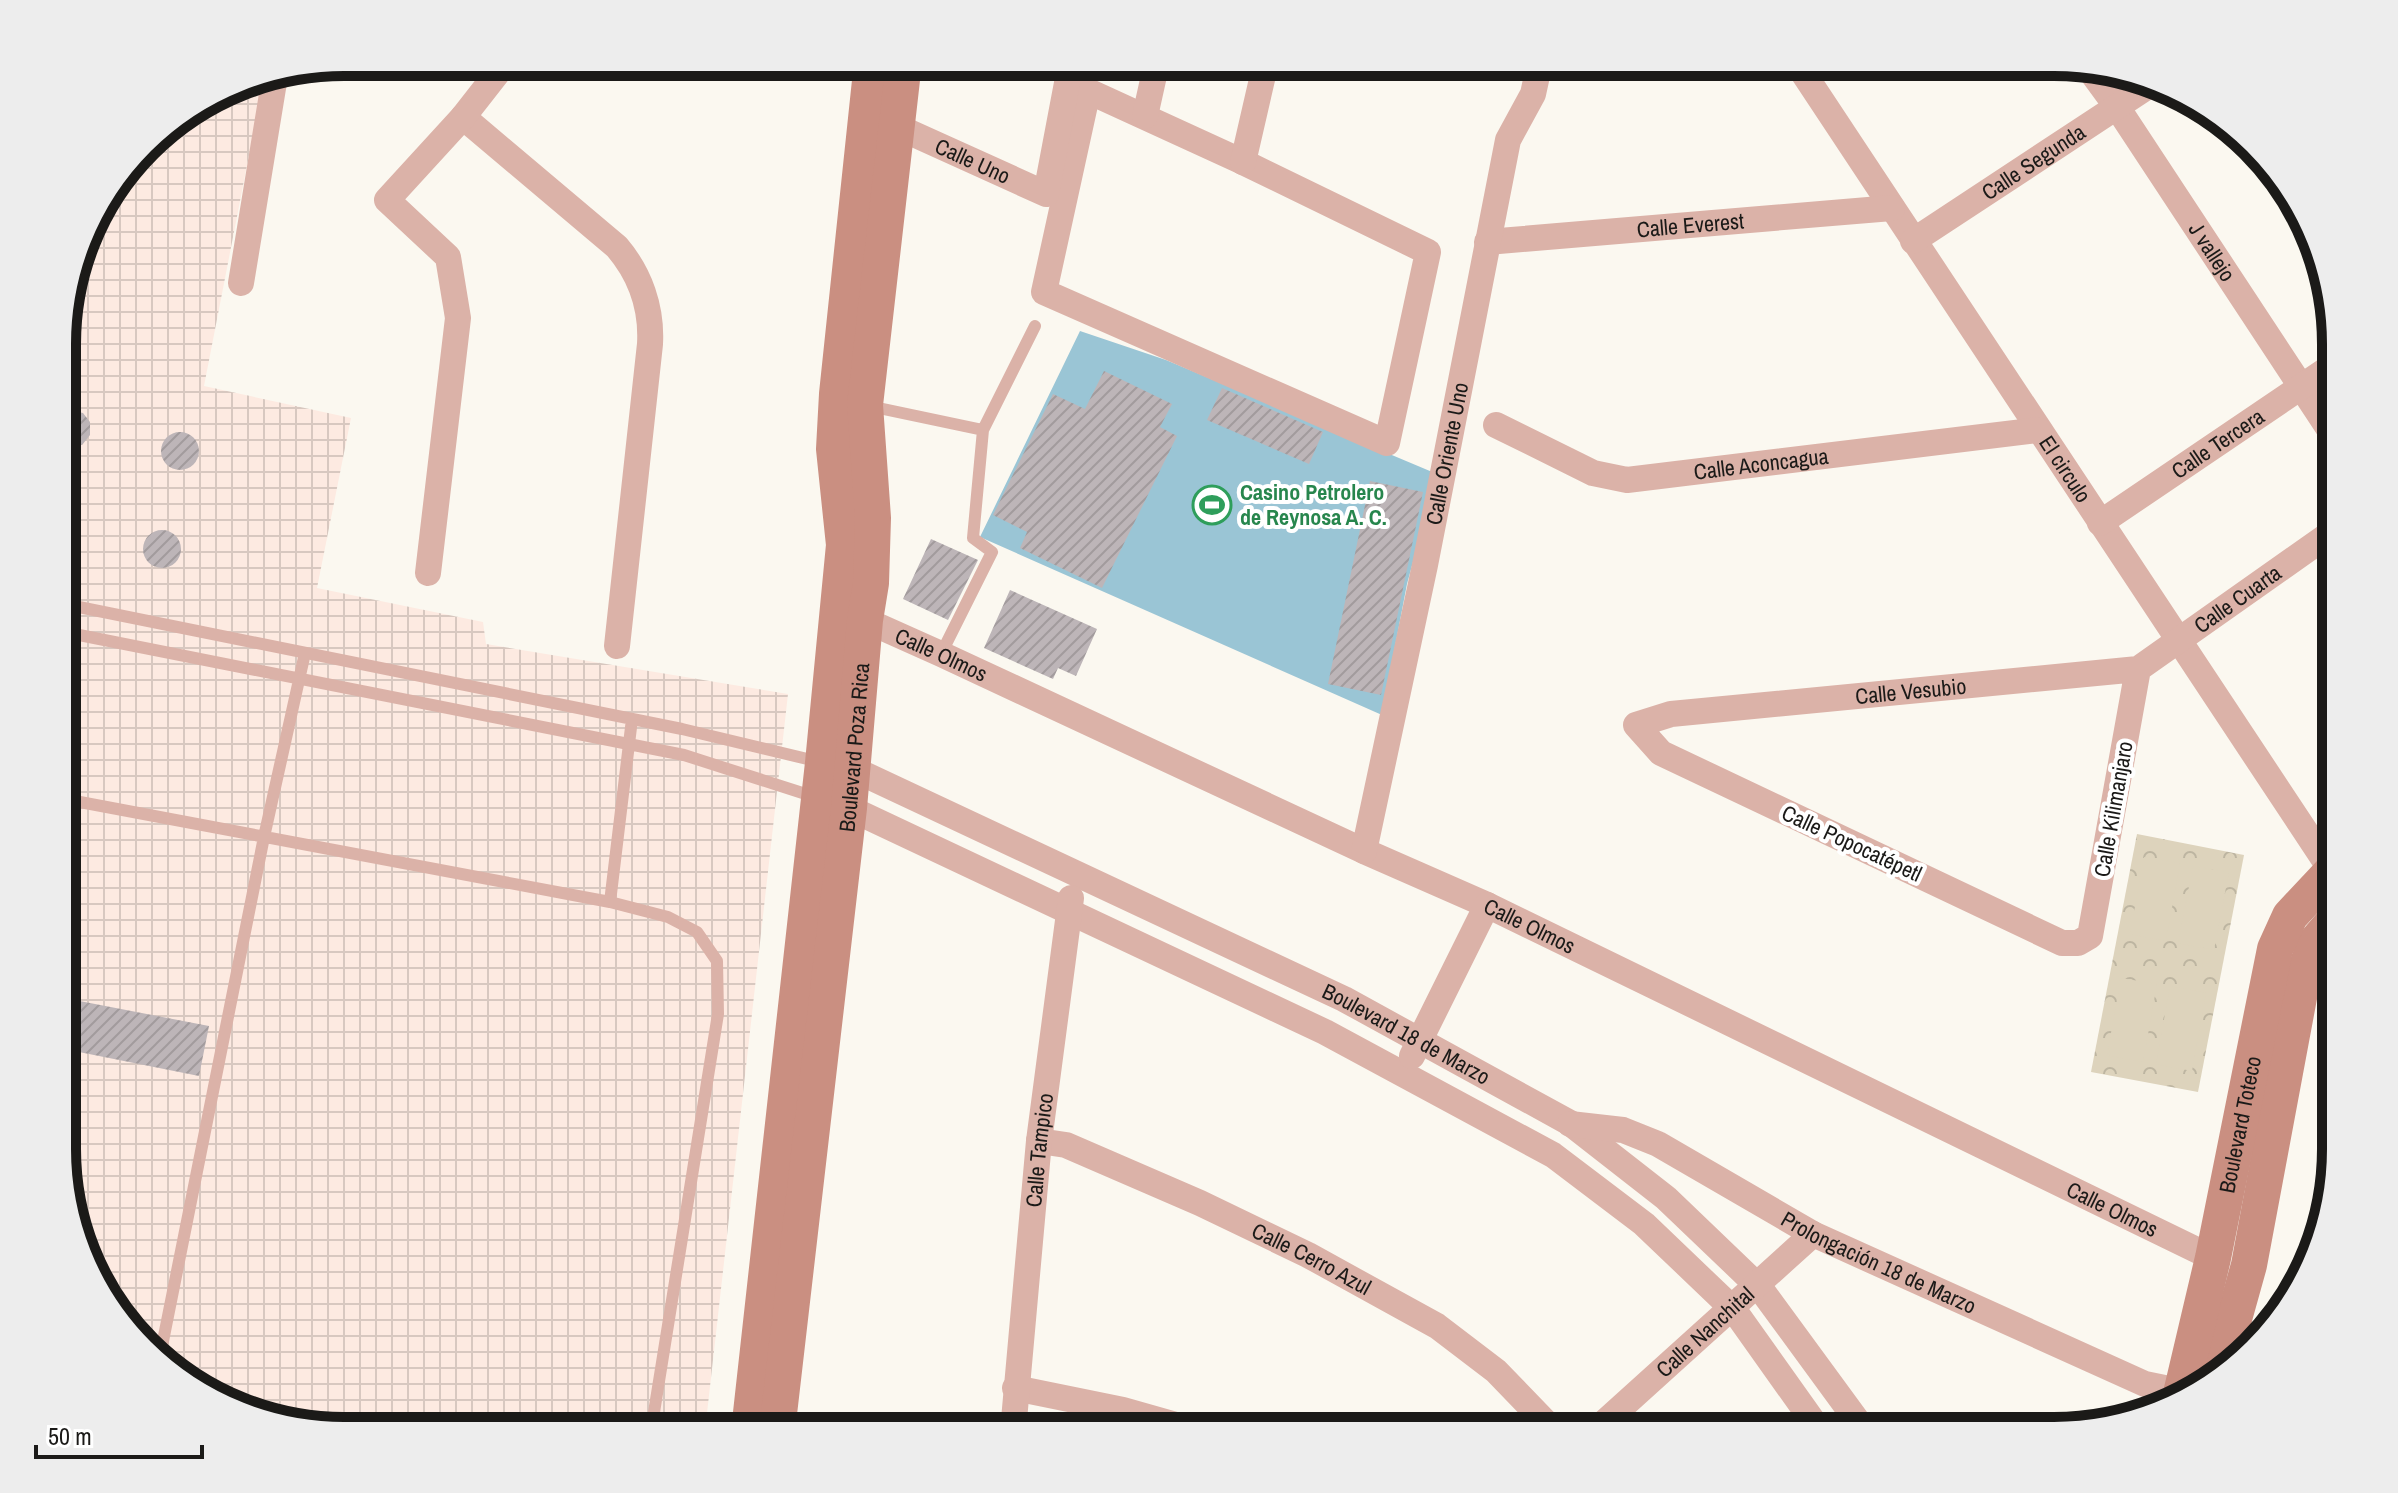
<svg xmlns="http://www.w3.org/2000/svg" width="2398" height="1493" viewBox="0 0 2398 1493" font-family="'Archivo Narrow',sans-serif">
  <defs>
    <pattern id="industrial-grid" width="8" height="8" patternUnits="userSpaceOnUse" patternTransform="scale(2)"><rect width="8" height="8" fill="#fdeae1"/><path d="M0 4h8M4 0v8" fill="none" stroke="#d8c8c0"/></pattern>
    <pattern id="park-crowns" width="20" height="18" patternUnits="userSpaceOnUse" patternTransform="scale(2)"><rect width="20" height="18" fill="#ddd3bc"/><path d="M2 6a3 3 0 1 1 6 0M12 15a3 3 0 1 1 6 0" fill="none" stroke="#bdb5a1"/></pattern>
    <pattern id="building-hatch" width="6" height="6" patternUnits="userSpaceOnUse" patternTransform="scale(2)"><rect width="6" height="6" fill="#bdb5b8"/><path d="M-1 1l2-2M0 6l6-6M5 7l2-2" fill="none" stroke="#a29b9d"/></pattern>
  </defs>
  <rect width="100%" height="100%" fill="#fbf8f0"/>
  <path fill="url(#industrial-grid)" d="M264,78L204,386L351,418L317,588L483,622L486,644L788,694L705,1431H344L271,1421L188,1384L109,1305L64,1185V308L91,219L158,132L237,83Z"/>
  <path fill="url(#park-crowns)" d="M2137,834L2244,855L2198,1092L2091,1072Z"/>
  <path fill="#ddd3bc" d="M2144,857L2180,863L2166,941L2130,934Z
    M2193,866L2229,872L2214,950L2178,943Z
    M2121,978L2157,984L2143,1062L2107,1055Z
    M2170,986L2206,993L2192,1071L2156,1064Z"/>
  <path fill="#9ac5d5" d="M1080,331L1166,360L1437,474L1407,584L1382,715L980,537Z"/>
  <path fill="url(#building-hatch)" d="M1104,371L1172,404L1160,427L1177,436L1102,588L1020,548L1027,532L993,515L1053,394L1085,409Z
    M1222,388L1323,432L1309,464L1207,420Z
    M64,409L83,413L90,422V435L82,445L64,447Z
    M161 451a19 19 0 1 1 38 0a19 19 0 1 1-38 0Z
    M1370,481L1423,492L1381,695L1328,684Z
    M143 549a19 19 0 1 1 38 0a19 19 0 1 1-38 0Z
    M931,539L978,560L948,620L903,599Z
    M1010,590L1097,629L1076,676L1058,668L1053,679L984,648Z
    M64,998L209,1026L199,1076L64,1049Z"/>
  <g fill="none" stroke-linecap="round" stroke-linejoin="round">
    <path stroke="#dbb2a8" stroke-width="12" d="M869,406L983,430L1035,326
      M64,604L682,729L820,762
      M64,632L684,755L815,797
      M941,654L992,552L973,538L983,430
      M64,799L610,902L668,917L697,932L717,961L718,1014L651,1431
      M610,902L632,719
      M160,1356L264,837L305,653"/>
    <g stroke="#dbb2a8" stroke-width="26">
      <path id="s1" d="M1796,62L2335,876"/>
      <path id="s2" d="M2087,66L2117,107L2335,438"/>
      <path d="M1088,91L1243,162L1428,252L1387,443L1044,292Z"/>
      <path d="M1145,116L1157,62"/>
      <path d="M463,117L617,247C640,274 652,308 650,344L617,646"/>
      <path id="s3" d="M898,127L1046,194L1071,62"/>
      <path d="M1243,162L1266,62"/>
      <path id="s4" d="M1913,241L2153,83"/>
      <path id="s5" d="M1487,242L1892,208"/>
      <path d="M241,283L275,76"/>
      <path id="s6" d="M1496,425L1593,473L1627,480L2038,430"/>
      <path id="s7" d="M2100,523L2335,364"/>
      <path d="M428,573L458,318L448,257L387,200L463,117L506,62"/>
      <path id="s8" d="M849,617L865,620L941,654L1364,851L1487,905L2213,1258"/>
      <path id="s9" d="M2138,669L2090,936L2078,943H2062L1661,753L1636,725L1671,714L2138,669L2335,530"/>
      <path id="s10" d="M837,765L853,769L1344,999L1570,1123L1666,1198L1760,1288L1864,1430"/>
      <path d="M833,803L849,808L1325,1032L1553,1155L1644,1224L1734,1310L1820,1431"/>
      <path id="s11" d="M1364,851L1425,565L1508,140L1533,94L1540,62"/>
      <path d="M1412,1056L1487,905"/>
      <path id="s12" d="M1570,1124L1623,1130L1658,1144L1813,1234L2145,1384L2194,1394"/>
      <path id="s13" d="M1039,1141L1066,1145L1200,1203L1308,1255L1437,1326L1496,1371L1554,1431"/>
      <path d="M1015,1388L1123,1410L1197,1431"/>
      <path id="s14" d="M1013,1431L1039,1141L1071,898"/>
      <path id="s15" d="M1595,1431L1813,1234"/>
    </g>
    <g stroke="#ca8f81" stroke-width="36">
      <path d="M2220,1369L2249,1265L2303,976L2316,942L2335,920"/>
      <path id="s16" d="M2180,1398L2213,1258L2275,949L2290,916L2335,868"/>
      <path d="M749,1431L823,763L844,545L834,449L837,394L872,62"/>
      <path id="s17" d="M777,1431L849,808L865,620L871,583L873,518L865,405L904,62"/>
    </g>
  </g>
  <defs>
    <g id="stadium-ring" transform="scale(2)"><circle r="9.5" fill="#fff" stroke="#2e9e5b" stroke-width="1.5"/><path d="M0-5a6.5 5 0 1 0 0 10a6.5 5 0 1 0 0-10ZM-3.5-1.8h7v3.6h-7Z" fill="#2e9e5b"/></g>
  </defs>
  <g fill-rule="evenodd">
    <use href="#stadium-ring" x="1212" y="505"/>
  </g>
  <g text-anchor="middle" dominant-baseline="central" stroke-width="8" stroke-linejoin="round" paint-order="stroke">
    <g font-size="22" fill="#1b1a18" stroke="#fff">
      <text stroke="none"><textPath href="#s3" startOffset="82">Calle Uno</textPath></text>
      <text stroke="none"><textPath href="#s4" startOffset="144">Calle Segunda</textPath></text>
      <text stroke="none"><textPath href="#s5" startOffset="204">Calle Everest</textPath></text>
      <text stroke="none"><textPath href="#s2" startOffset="224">J vallejo</textPath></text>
      <text stroke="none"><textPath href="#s7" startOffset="142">Calle Tercera</textPath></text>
      <text stroke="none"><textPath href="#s11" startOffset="406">Calle Oriente Uno</textPath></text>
      <text stroke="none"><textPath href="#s6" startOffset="278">Calle Aconcagua</textPath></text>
      <text stroke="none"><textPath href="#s1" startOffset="488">El circulo</textPath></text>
      <text stroke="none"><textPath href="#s9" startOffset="1410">Calle Cuarta</textPath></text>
      <text stroke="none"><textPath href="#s8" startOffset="100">Calle Olmos</textPath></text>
      <text stroke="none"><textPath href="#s9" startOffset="1060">Calle Vesubio</textPath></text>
      <text stroke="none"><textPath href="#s17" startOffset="688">Boulevard Poza Rica</textPath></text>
      <text transform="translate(2113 809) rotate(-80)">Calle Kilimanjaro</text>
      <text transform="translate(1852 843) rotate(25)">Calle Popocatépetl</text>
      <text stroke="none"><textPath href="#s8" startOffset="748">Calle Olmos</textPath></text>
      <text stroke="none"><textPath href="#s10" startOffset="630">Boulevard 18 de Marzo</textPath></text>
      <text stroke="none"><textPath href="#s16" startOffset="280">Boulevard Toteco</textPath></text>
      <text stroke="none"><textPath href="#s14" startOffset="282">Calle Tampico</textPath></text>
      <text stroke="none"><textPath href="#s8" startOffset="1396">Calle Olmos</textPath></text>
      <text stroke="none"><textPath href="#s13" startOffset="298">Calle Cerro Azul</textPath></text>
      <text stroke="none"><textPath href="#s12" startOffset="342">Prolongación 18 de Marzo</textPath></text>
      <text stroke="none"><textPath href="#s15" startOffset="148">Calle Nanchital</textPath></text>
    </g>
    <g font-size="22" font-weight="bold" fill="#27864d" stroke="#fff" text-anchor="start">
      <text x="1240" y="492">Casino Petrolero<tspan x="1240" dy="25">de Reynosa A. C.</tspan></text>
    </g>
  </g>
  <path d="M0 0H2398V1493H0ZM344 76H2054A268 268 0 0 1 2322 344V1149A268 268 0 0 1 2054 1417H344A268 268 0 0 1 76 1149V344A268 268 0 0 1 344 76Z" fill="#ededed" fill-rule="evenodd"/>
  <path fill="none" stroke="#1b1a18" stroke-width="10" d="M344 76H2054A268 268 0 0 1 2322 344V1149A268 268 0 0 1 2054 1417H344A268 268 0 0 1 76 1149V344A268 268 0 0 1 344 76Z"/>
  <path d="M36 1445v12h166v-12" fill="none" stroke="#1b1a18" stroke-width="4"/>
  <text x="48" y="1445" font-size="24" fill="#1b1a18" stroke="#ffffff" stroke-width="6" paint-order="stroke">50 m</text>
</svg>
